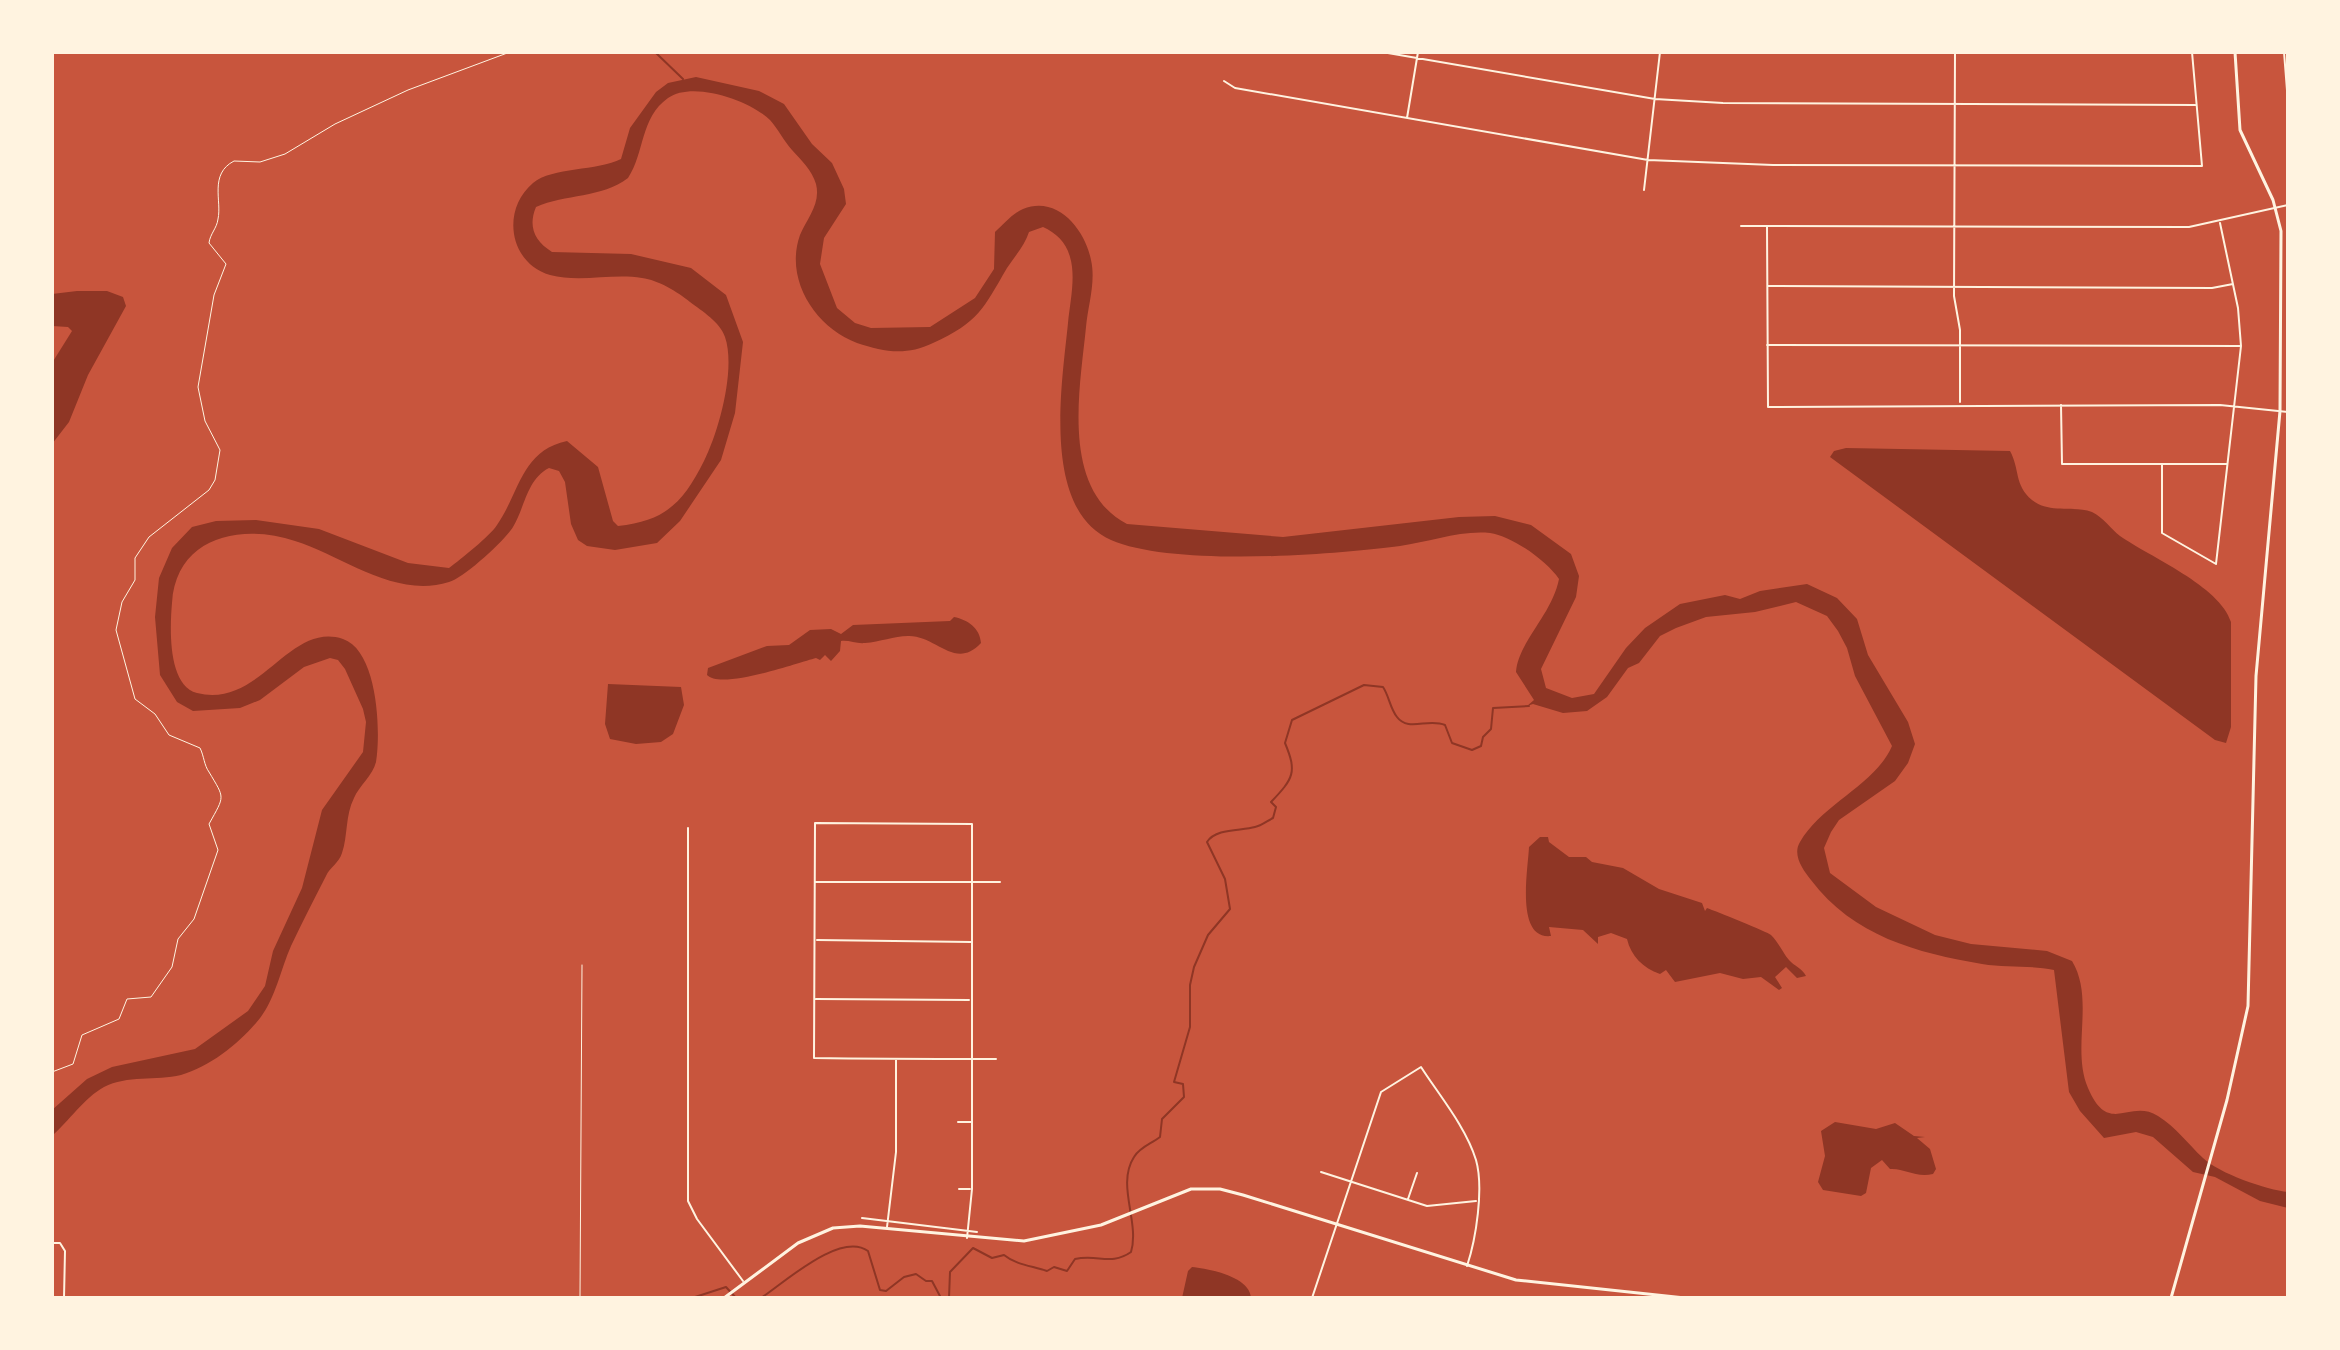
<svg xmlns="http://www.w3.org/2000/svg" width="2340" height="1350" viewBox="0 0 2340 1350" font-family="'Fira Sans',sans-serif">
  <rect width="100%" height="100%" fill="#c8553d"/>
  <path fill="#8f3625" d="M696,77L759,91L784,104L812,144L832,163L844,189L846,204L824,238L820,264L837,308L855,323L871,328L930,327L975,298L994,269L995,232C1003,225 1013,213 1023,209C1058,195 1085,230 1091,260C1096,282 1088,305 1086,327C1080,388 1060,489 1127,524L1283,537L1459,517L1495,516L1531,525L1571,554L1579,576L1576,597L1541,669L1546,688L1572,698L1594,694L1626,648L1645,628L1680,604L1725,595L1740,599L1760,591L1807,584L1837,598L1857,619L1868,655L1908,722L1915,744L1908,763L1895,781L1839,820L1831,832L1824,848L1830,873L1876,907L1935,935L1971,944L2047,951L2072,961C2095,999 2071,1049 2088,1088C2109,1137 2129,1098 2158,1116C2176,1127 2188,1144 2203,1158C2218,1173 2267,1190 2288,1192V1208L2260,1201L2215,1177L2193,1172L2153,1137L2136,1132L2104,1138L2080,1111L2069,1092L2054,970C2030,965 2006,968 1982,964C1917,953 1853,936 1811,880C1803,870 1792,855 1800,842C1822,804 1876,784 1892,746L1855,676L1847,648L1838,631L1827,616L1796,602L1755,612L1706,617L1676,628L1660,636L1639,663L1628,668L1607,697L1587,711L1563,713L1533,704L1527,706L1534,700L1516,672C1518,642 1552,615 1559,579C1547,561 1512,536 1490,533C1461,530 1429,542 1400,546C1332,555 1173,567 1111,540C1041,509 1062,384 1068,323C1070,302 1076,277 1070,257C1066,242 1056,233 1043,227L1029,232C1025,245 1015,256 1007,268C983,309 979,322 933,343C906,356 884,352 857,343C816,328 784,280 800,235C807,218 821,204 816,184C812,170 801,160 792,150C784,141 778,129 770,120C751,101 693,80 668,98C640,118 645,152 628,178C602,198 565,194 536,207C528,226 534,241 552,252L631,254L691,268L726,295L743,342L735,413L721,460L680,521L657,543L615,550L587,546L578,540L571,524L565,482L559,471L549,468C527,479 525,507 513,527C505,540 464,578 449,582C395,599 343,556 295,541C241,523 176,537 172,603C170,626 167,685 197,693C260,709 289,621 343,639C378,651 381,732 376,762C373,775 359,786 354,798C345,816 348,836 342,853C339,863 330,867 326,876C314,899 302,923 291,946C280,971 275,1002 256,1023C237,1045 209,1067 181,1075C156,1081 127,1075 104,1087C84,1098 69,1121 52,1136V1110L87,1079L112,1067L195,1049L248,1011L265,986L273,951L302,888L322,810L363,752L366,722L363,709L345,669L338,660L330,658L304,667L260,700L240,708L193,711L177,702L160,675L155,617L159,578L172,548L192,527L216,521L256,520L319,529L408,563L449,568C461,559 490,536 497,525C520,492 521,451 567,441L598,467L613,521L618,526C665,521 683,503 704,461C719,431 736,369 725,337C720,322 702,311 690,302C678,292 658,280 642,278C612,273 580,283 550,275C509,263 501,210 533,183C552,167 598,171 621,159L630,128L656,92L668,83Z
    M77,291H107L123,297L126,306L88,375L69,422L52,444V363L72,331L68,327L52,326V294Z
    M1846,448L2010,451C2020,469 2014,485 2032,500C2049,514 2073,505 2092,512C2103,517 2111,529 2120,536C2150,557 2220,586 2231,622V727L2226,743L2215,740L1830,457L1834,451Z
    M954,617C968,620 980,628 981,643C955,671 936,635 908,636C894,636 880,642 865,643C857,644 849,640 841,641L840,651L831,661L825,655L820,660L816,658C797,663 721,690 707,675L708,668L767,646L789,645L810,630L831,629L841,634L853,625L950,621Z
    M608,684L681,687L684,705L673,734L661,742L636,744L610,739L605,724Z
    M1540,837H1548L1549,842L1569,857H1586L1592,862L1623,868L1659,889L1702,903L1705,911L1707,908C1715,911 1768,932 1771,935C1779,943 1783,953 1789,960C1794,966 1802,968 1806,976L1797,978L1786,967L1775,977L1782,988L1779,990L1761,977L1743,979L1720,973L1675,982L1666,970L1660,974C1643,968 1631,956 1627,939L1611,933L1598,937V944L1583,930L1549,927L1551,936C1515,940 1528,870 1529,847Z
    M1835,1122L1876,1129L1895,1123L1914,1136L1925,1137L1917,1138L1930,1149L1936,1169L1933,1174C1915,1178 1905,1168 1890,1169L1882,1160L1871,1168L1866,1193L1861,1196L1823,1190L1818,1182L1825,1156L1821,1131Z
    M1192,1267C1211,1269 1250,1277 1251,1298H1182L1188,1271Z"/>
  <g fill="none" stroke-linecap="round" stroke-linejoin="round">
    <path stroke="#8f3625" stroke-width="2" d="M655,52L683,79
      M692,1298L726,1287L736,1298
      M761,1298C784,1283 840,1231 868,1251L880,1290L886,1291L904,1277L916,1274L926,1281H932L941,1298
      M949,1298L950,1272L973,1248L992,1258L1004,1255C1016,1265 1033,1266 1047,1271L1054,1267L1067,1271L1075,1259C1098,1254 1111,1266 1131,1252C1140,1222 1116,1185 1134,1157C1140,1147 1151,1144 1160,1137L1162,1119L1184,1097L1183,1084L1174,1082L1190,1027V985L1194,967L1208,935L1230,909L1225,879L1207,842C1216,828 1241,831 1255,827C1261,826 1267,821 1273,818L1276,807L1271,802C1294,778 1297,772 1285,743L1292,720L1364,685L1383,687C1389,696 1390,708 1397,717C1408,732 1428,718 1445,725L1452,743L1472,750L1481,746L1483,737L1491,729L1493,708L1529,706"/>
    <path stroke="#fff3e0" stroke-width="1" d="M52,1072L73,1064L82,1035L119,1019L127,999L151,997L172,967L178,939L194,919L218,850L209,824C225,795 225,799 209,772C204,765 204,756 200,748L169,735L155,714L135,699L116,630L122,602L135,580V558L149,537L209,490L215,480L220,450L205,421L198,387L214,295L226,264L209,243C210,234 217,228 218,219C222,201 209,174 234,161L260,162L285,154L335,124L408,90L510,52"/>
    <path stroke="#fff3e0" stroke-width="1" d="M580,1298L582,965"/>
    <path stroke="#fff3e0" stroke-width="2" d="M1382,52L1655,99L1723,103L2195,105
      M1955,52L1954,296L1960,330V402
      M2284,52L2288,103
      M1224,81L1235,88L1648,160L1773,165L2202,166L2192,52
      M1407,118L1418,52
      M1644,190L1660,52
      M1741,226L2189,227L2288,205
      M1767,226L1768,407L2220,405L2288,412
      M1768,286L2212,288L2233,284
      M1767,345L2240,346
      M2061,405L2062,464H2227
      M2162,464V533L2216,564L2241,346L2238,308L2220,223
      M688,828V1201L697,1219L743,1281
      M816,882H1000
      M817,940L971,942
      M816,999L969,1000
      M958,1122H971
      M1321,1172L1427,1206L1476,1201
      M959,1189H970
      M1408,1199L1417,1173
      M862,1218L977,1232
      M887,1227L896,1152V1059
      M967,1238L972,1189V824L815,823L814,1058C875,1059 935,1059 996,1059
      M52,1243H60L65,1251L64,1298
      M1312,1298L1381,1092L1421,1067C1439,1095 1466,1127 1476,1160C1484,1188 1476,1239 1467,1266"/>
    <path stroke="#fff3e0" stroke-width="3" d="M724,1298L798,1243L833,1228L860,1226L1024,1241L1101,1225L1191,1189H1220L1243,1195L1516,1280L1685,1298
      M2171,1298L2227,1100L2248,1006L2256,676L2280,411L2281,231L2273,200L2240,130L2235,52"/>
  </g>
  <rect width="2340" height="1350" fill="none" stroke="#fff3e0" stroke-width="108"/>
</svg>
